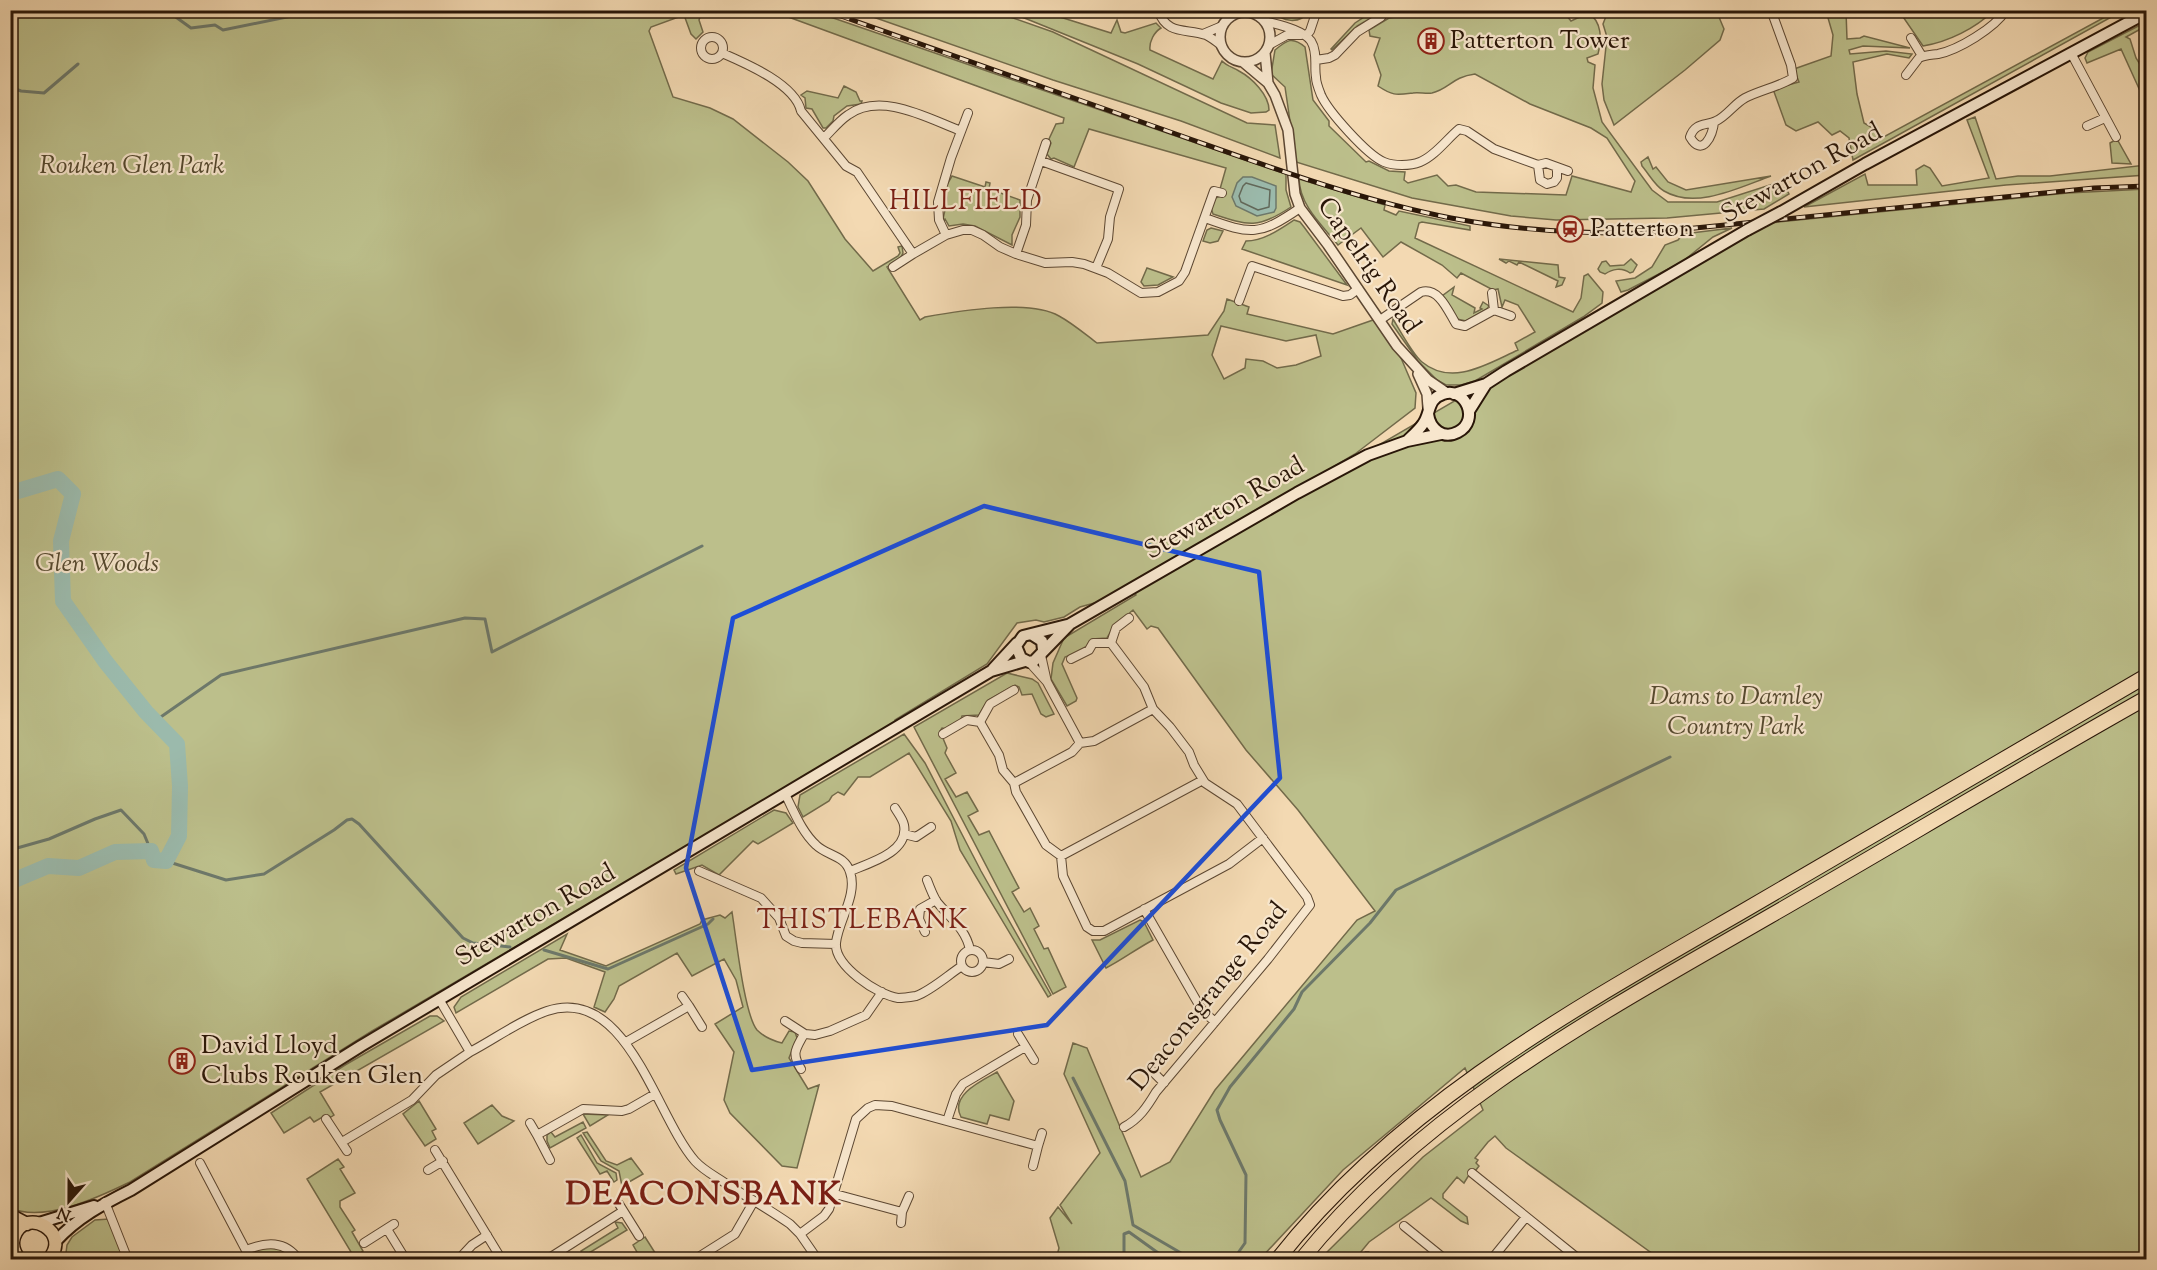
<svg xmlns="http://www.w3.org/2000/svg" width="2157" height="1270" viewBox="0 0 2157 1270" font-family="'Sorts Mill Goudy',serif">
  <rect width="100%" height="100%" fill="#f3d9b2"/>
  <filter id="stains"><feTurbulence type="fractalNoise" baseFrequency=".00333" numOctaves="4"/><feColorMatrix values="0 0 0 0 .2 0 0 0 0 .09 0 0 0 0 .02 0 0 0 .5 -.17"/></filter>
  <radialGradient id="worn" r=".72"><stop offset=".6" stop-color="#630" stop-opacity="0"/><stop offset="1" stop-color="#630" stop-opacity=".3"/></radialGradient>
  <path fill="#bcbf8b" stroke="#726a4a" stroke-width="1.5" fill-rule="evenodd" d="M1562,10L1571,21L1588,13C1602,21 1602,40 1598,54L1587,58L1588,62L1595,65L1593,88L1602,122L1652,190L1668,202H1717L1776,183L1787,190L1789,194L1764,209L1667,218L1556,220L1511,216L1412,198L1296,162L1285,87L1271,74L1275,50C1287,40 1292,36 1305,47L1313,100L1329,121V126L1366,162L1369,161L1389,171L1405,172L1404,180L1408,183L1437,175L1448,186L1456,185L1476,192L1566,195L1572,176L1631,192L1635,181L1607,138L1591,128L1530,104L1475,74C1452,77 1449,89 1432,93C1426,94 1419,92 1413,93C1396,95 1393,96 1378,86L1381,75L1374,55L1380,38L1370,36L1369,30L1389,18L1408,15L1417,11Z
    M1716,10L1724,29L1720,40L1685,70L1614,125L1604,100L1602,84L1607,37L1603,24L1608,11Z
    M10,11H702L699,20L703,32L696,39L691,34L684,15L651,27L649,31L673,97L710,108L733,119L788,162L808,181L845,239L873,271L898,256L900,253L898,247L902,246L903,253L900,259L887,267L920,320L925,317C959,311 1029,299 1059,316C1072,323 1085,334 1097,343L1208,335L1224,311L1227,299L1249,307L1247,314L1333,334L1376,319L1401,358L1416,393L1415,408L1355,454L1289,493L1098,602L1080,607L1064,617L1044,622L1036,620L1017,623L987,664L895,720V724L372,1031L130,1182C99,1197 45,1223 10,1208ZM1221,326L1286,341L1316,335L1321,356L1296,365L1277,368L1263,361L1246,359L1245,368L1224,379L1212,355Z
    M772,11H813L1286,174V190L1291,207C1258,229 1249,226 1213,214L1211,208L1215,198L1222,196L1220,189L1226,168L1089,129L1074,167L1054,158L1051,159L1047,154L1051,143L1049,139L1056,124L1063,123L1064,118Z
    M856,11H993L1053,32L1247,123L1275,125L1280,158L1181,121L1053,80Z
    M1007,11H1041L1111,33L1117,20L1121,32L1125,33L1156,23L1161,28C1154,32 1149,42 1150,50L1213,79L1222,61C1227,66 1232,67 1239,71C1252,78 1269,95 1269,110L1266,112L1251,113L1221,103L1138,64Z
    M1272,11L1309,10V11C1300,25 1282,22 1272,11Z
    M1364,11H1383L1357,26L1332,50L1331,49L1355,23L1364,17Z
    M1826,11H1846L1847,39L1860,38L1864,36L1910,48L1863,46L1849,50L1850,54L1886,51L1912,54L1909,58L1887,54L1853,62L1857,94L1864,123L1876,130L1880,139L2116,11L2115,15L1853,160L1849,138L1840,131L1832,135L1818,122L1796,131L1786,125L1773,89L1799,82L1794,69L1831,56L1833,35Z
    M1899,11H1993C1976,28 1948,42 1923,46Z
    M2146,22V26L2126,37L2130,39L2136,58L2146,74V104L2121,49L2087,63L2085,58L2088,52Z
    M844,86L856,92L860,101H862L861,104L847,106L834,116L833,121L826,128H823L812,109L806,108L805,98L801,95L807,91L838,98Z
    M1975,117L1996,179L2018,176H2050L2146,165V175L2006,185L1804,207L1865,174L1868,185H1917L1916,170L1924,165L1930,168L1942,186L1989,178L1967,120Z
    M2117,139L2131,164L2112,163L2110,143Z
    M1648,157L1653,169L1656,167L1668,182L1686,190L1771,176C1740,187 1696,210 1664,191C1655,186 1649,174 1642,166L1641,162Z
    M952,176L985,187L986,182L990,183L989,189L1020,200V217L1012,235V245L975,226L963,224L949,226L945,219L943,220C944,210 950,199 945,188Z
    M1299,179L1385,205L1384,210L1396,215L1399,211L1470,226V230L1422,222L1419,223L1415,238L1573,312L1581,298L1584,276L1588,274L1603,292L1602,303L1583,317L1475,381L1461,385H1446L1437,380L1418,361L1392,324L1393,319C1399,329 1413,355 1422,362C1452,387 1487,364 1518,350L1515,343L1535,332L1518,305L1505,300L1502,307L1498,289L1493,290L1461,273L1457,278L1442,265L1401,242L1383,257L1361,228L1338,245C1322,225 1300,206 1299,179Z
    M2146,189V1259H1660L1506,1148L1495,1136L1488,1142L1475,1158L1478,1160L1476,1163L1479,1166L1476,1170H1472L1464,1183L1457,1177L1443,1194V1198L1467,1217L1468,1224L1461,1221L1431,1198L1369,1242L1355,1259H1320L1423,1157L1483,1110L1465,1068L1343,1170L1260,1259H1056L1059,1248L1050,1218L1058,1207L1072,1224L1060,1205L1100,1153L1064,1074L1073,1043L1087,1048L1141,1177L1170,1162L1215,1090L1357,920L1375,911L1298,810L1246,750L1158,628L1151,626L1147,629L1133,610L1114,626L1107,638L1092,639L1087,649L1065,657L1062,664L1077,698L1076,701L1067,706L1051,679L1053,663L1064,638L1136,595L1133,588L1759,224L2068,193Z
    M1294,220L1300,222L1304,227L1347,285L1242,249L1246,241C1263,241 1279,230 1294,220Z
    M1211,228L1223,231L1218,241L1210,243L1203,241L1207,230Z
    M1732,228L1713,237L1682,262L1628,290L1621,292L1616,281L1635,278L1652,267L1665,245L1678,240L1683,234Z
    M1499,259L1558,265L1559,277L1565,278L1562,285L1556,287L1558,281L1519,262L1517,265L1509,261L1506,263Z
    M1631,259L1637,265L1633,272L1630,273C1622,267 1612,269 1605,274L1600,272L1598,269L1602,262L1606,261L1610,266L1624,265Z
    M1147,268L1173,277L1158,285L1144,286L1141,282Z
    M1454,287L1452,295L1475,308L1474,313L1482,309L1480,308L1483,302L1489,306L1487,309L1466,321L1457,319L1442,296Z
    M1007,673L1032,679L1038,683L1054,714L1046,717L1041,714L1032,694L1022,695L1019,687L1015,685L988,700L979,715L962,716L960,722L947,729L942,728L940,731L947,748L945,753L956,773L945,779L956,797L967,792L978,811L968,816L979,835L989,831L1019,888L1012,892L1024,912L1030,908L1039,926L1034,929L1044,949L1048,948L1066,987L1053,994L914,727Z
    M904,734L925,763L981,871L1051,995L1048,997L960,850L951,821L909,753L870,777H858L844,795L838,792L832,796L829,801L803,817L798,807L800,795Z
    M774,810L786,813L793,823L758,844L753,841L719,875L702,865L676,874L674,870Z
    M732,912C736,936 744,1014 757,1030C763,1036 774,1041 782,1043L789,1031L795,1032L797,1038L789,1058L808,1089L819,1085L797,1168L782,1166L730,1113L724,1100L734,1052L715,1024L743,1007L736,980L724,959L692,976L677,953L619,986L614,999L605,1012L594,1007L605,972L566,958L548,959L456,1013L454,1007L461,997L567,934L560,950L606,966L700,924L702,920L720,915L725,918Z
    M1140,920L1144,922L1153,940C1136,949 1122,960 1106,968L1092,940H1100Z
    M430,1016H437L444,1021L320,1092L334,1115L331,1117L326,1115L314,1122L310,1117L284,1133L271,1113L345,1065Z
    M997,1072L1014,1101L1009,1120L990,1115L987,1124L961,1117C949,1095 983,1080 997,1072Z
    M419,1101L436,1129L432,1131L436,1139L425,1146L403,1114Z
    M492,1105L502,1116L514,1121L478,1144L464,1123Z
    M583,1114L608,1115L590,1126Z
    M583,1122L586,1128L550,1148L547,1141V1135L551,1132L555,1137Z
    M587,1132L606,1161L617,1165L631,1158L643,1174L622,1186L619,1171L601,1161L583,1133Z
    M581,1135L597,1163L616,1173L617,1180L614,1182L607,1171L600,1174L577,1138Z
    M338,1159L344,1167L340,1169L355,1193L340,1201V1207L355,1230L352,1232L363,1251L354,1257L307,1179Z
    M109,1219L124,1259H70L66,1253L67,1245L72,1237L95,1220Z
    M615,1222L622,1223L627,1230L584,1256L581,1251L618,1228Z
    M645,1237L659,1259H641L633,1245Z
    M260,1247C275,1248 284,1248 294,1259H257L252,1251Z"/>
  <path fill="#9bbaac" stroke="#6d786a" stroke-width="1.5" d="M1243,177H1252L1276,186V208L1274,212L1257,216L1236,206L1232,197L1237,183Z"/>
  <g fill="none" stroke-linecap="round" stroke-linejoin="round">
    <path stroke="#62685a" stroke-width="1.5" d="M1246,183L1270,190L1269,207L1258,210L1241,202L1239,196L1243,186Z"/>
    <path stroke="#6d786a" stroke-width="3" d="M166,10L191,28L215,25L223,30L321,10
      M10,87L21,91L44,93L78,64
      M155,721L221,675L465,618L485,619L492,652L702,546
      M10,850L49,839L95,819L121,810L144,834L151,851
      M166,861L226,880L264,874L334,830L347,820L352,819L359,824L463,938L473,943L510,947
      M544,950L608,969L708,924L713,919
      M1073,1078L1125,1181L1133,1225L1193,1260
      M1122,1260L1124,1253V1234L1129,1232L1168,1260
      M1233,1260L1245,1243L1246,1175L1220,1120L1217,1110L1230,1087L1294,1009L1302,992L1370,923L1396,890L1670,757"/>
    <path stroke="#9bbaac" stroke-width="16" d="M10,489L18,491L58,479L73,494L61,541L63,601L105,661L146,712L177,744L180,786L179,836L166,861L154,860L151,851L115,852L79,868L48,866L10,882"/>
    <g stroke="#5c4732" stroke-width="10">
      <path id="minor" d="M1158,10C1167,36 1186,28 1206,35C1212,38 1217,42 1222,46
        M1265,21C1279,25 1302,29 1311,41C1318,52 1314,66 1316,77C1316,83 1319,90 1321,95C1328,111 1367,155 1384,162C1394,166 1410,166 1420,162C1435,156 1447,139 1459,129L1467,131L1494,149L1538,165L1546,163L1557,167V178L1554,182L1547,184L1540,180L1538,165
        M1203,34L1222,26
        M1306,36L1310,31L1317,10
        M701 48a11 11 0 1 1 22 0a11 11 0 1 1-22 0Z
        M1911,38L1922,56
        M1269,45L1287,35H1301
        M722,53C745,63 795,84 801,111L846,166L857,172L913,254L946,235L963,230H972L983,235L1000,247L1016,254L1045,263L1072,262L1084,264L1108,273L1141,293L1158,292L1179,281L1185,272L1214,191L1222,193
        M2071,53L2116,137
        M1316,60L1329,58L1335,55L1357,32L1381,17L1387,10
        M1906,75L1919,58C1925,55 1931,55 1938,54C1958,50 1995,28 2006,10
        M1714,122C1713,136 1702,158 1690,137C1695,122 1706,126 1716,121C1727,116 1734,104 1745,98C1761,90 1778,87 1793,78L1791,65L1771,10
        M2087,126L2105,118
        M824,138C832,130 839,121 848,115C881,91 929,119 961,131
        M1041,161L1119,189L1110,217L1108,239L1096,268
        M1557,167L1568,171
        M1205,218C1252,235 1259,236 1300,208
        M946,235L939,220L938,202L951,158L968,113
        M1016,254L1026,225L1027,200L1046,143
        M893,267L913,254
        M1492,293L1494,310
        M1239,301L1252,266L1343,296L1350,295L1358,289
        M1380,320L1421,292C1439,287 1448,311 1456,324L1465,326L1494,310L1511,316
        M1111,643L1116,628L1129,618
        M1041,655L1047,682
        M1071,659L1089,650L1093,643H1111L1144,687L1153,709L1170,727L1189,752L1194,765L1205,783L1237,804L1307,897L1310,905L1268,959L1156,1092C1147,1107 1139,1119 1124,1127
        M1029,662L1047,682L1080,743
        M980,722L990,704L1014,690
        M943,734L967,720L980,722L999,755L1003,770L1014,783L1016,792L1046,845L1061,856L1063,876L1087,927L1093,931H1104L1229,864L1263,838
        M1014,783L1072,752L1080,743L1094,741L1153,709
        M785,794C794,811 801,831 816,845C827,856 845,855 850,872C858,895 838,921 836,943C834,966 878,995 898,998C904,998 910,997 916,996C932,990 948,975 962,966
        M904,834L916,837L931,827
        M1061,856L1203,780
        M699,871L761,898L779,918L786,936L794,941L802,943L836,944
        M850,871C870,863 909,852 904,825C903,819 898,813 895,808
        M927,880C930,888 933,896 937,902C950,918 966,929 970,950
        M1144,909L1195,998L1202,1010L1215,1022
        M925,932L919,919L920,909L936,900
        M961 961a11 11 0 1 1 22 0a11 11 0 1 1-22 0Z
        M983,962L999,964L1009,959
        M682,996L689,1006
        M439,999L470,1052C495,1039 520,1020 547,1011C627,984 656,1117 695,1161C704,1171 717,1177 728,1185C749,1198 770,1210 790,1224L800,1234L818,1260
        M785,1021L805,1034L815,1035L830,1031L866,1015L882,992
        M1018,1034L1034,1060
        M626,1042L689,1006L702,1027
        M801,1069C791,1053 796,1049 804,1034
        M1151,1070L1164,1083
        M326,1119L347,1151
        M947,1121L956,1094L963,1084L1025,1047
        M530,1123L537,1135
        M342,1142L412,1100L436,1075L470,1052
        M1038,1146L1042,1133
        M435,1150L502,1260
        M550,1160L537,1135L583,1109L622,1111L629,1109L655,1094
        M200,1163L251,1260
        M428,1170L443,1161
        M1472,1173L1580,1260
        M835,1194L902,1212
        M105,1202L128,1260
        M619,1204L639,1236
        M901,1223L902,1212L909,1196
        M1404,1226L1446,1260
        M387,1229L406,1260
        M800,1234L824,1216L829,1209L856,1119L868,1108L875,1105L892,1106L1038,1146L1033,1166
        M364,1243L394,1224
        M246,1250C266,1242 285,1240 299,1260
        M978,1257L988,1260
        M672,1259V1260
        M458,1260L472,1245L487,1235
        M546,1260L623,1211
        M694,1260L735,1234L754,1201
        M1363,1260L1367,1256L1371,1260
        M1491,1260L1526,1217"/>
    </g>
    <g stroke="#5c4732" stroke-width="12">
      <path id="tertiary" d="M1220 37a25 25 0 1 1 50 0a25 25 0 1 1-50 0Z
        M1265,53L1268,83
        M1243,62L1268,83L1275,95L1288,130L1295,194L1300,208L1328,245L1397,346L1428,380L1447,393
        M1418,374L1427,394L1428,408"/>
    </g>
    <g stroke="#291608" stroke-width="14">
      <path id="secondary" d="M1781,212L1865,164L2146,13
        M1454,394L1486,384L1506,371L1747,230
        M1469,411L1486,384
        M1407,441C1412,436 1419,430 1423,424C1431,413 1427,399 1443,394C1466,386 1480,421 1458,432C1443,440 1430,429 1428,414
        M1031,634L1067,625
        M1043,650L1042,641L1031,634L1023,636L1016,646L1021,658L1029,662L1034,661L1070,624L1297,493L1368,455L1407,441L1441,434
        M993,669L1017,643
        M39,1223L94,1206
        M56,1241C77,1218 103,1204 131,1190L361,1046L991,671L1025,661"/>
    </g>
    <g stroke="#291608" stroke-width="15">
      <path id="primary" d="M10,1215L27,1224
        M20,1260C14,1253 11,1246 14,1237C24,1205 74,1232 48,1260"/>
    </g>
    <g stroke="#291608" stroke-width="16">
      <path id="motorway" d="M1277,1260C1399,1105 1572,1010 1740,913C1875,834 2011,756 2146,676
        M1301,1260C1426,1106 1602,1013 1770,916C1895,844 2020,769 2146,698"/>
    </g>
    <use href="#minor" stroke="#f7e6cd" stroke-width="8"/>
    <use href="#tertiary" stroke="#f7e6cd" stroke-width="9"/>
    <use href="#secondary" stroke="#f7e6cd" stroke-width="10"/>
    <use href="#primary" stroke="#f3d9b2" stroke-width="12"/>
    <use href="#motorway" stroke="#f3d9b2" stroke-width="14"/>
    <g stroke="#291608" stroke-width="5">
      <path id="rail" d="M824,10C933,49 1043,87 1153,126C1251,160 1349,198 1451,218C1515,230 1580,234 1645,233L2094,188L2146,186"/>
    </g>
    <use href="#rail" stroke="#f7e6cd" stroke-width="3" stroke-dasharray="9" stroke-linecap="butt"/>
    <g stroke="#291608" stroke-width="14" stroke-linecap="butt">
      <path id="secondary-bridge" d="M1747,230L1781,212"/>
    </g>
    <use href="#secondary-bridge" stroke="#f7e6cd" stroke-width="10"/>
  </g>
  <path fill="none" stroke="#1d4ed8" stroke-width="4.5" stroke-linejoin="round" d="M984,506L1259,572L1280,778L1047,1025L752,1070L686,868L733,618Z"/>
  <defs>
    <g id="building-ring" transform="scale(1.35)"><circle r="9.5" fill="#f7e6cd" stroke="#8f2418" stroke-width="1.5"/><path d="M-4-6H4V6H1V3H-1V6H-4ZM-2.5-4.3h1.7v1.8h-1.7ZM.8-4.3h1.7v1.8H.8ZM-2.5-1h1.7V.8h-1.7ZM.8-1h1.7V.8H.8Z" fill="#8f2418"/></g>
    <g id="station-ring" transform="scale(1.35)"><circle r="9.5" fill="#f7e6cd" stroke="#8f2418" stroke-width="1.5"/><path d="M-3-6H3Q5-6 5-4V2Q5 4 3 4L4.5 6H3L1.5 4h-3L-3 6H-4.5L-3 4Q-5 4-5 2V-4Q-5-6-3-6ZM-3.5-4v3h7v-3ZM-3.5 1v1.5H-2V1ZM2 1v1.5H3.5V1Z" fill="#8f2418"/></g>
  </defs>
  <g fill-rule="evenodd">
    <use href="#building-ring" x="1431" y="41"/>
    <use href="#station-ring" x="1570" y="229"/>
    <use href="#building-ring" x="182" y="1061"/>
  </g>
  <g text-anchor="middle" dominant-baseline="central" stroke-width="4.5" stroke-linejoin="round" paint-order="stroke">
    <g font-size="26" fill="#291608" stroke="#f7e6cd" text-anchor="start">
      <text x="1450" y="41">Patterton Tower</text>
      <text x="1590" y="229">Patterton</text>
      <text x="201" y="1046">David Lloyd<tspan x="201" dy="30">Clubs Rouken Glen</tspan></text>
    </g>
    <g font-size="26" font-style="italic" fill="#55492f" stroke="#f7e6cd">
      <text x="132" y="166">Rouken Glen Park</text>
      <text x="97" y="564">Glen Woods</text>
      <text x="1736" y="697">Dams to Darnley<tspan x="1736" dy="30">Country Park</tspan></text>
    </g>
    <g font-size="26" fill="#291608" stroke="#f7e6cd">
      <text transform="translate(1802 174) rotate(-29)">Stewarton Road</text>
      <text transform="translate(1368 266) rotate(55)">Capelrig Road</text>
      <text transform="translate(1225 509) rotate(-30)">Stewarton Road</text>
      <text transform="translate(536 916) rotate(-30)">Stewarton Road</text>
      <text transform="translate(1209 997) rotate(-51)">Deaconsgrange Road</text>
    </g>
    <g font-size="27" letter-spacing="1.5" fill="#7a1f14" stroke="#f7e6cd">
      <text x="966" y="202">HILLFIELD</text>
      <text x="863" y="921">THISTLEBANK</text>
    </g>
    <g font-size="32" font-weight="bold" letter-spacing="1.5" fill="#7a1f14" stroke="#f7e6cd">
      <text x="704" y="1196">DEACONSBANK</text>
    </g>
  </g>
  <rect width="2157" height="1270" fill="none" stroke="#f3d9b2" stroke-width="36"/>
  <rect x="12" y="12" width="2133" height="1246" fill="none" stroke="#291608" stroke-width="3"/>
  <rect x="18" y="18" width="2121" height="1234" fill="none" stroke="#291608" stroke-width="1.5"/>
  <g transform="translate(69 1201) rotate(201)" stroke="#f7e6cd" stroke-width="4.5" paint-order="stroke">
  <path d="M0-4.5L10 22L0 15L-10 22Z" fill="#291608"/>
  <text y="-9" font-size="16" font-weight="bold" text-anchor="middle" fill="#291608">N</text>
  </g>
  <rect width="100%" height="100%" filter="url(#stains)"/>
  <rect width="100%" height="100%" fill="url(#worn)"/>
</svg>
